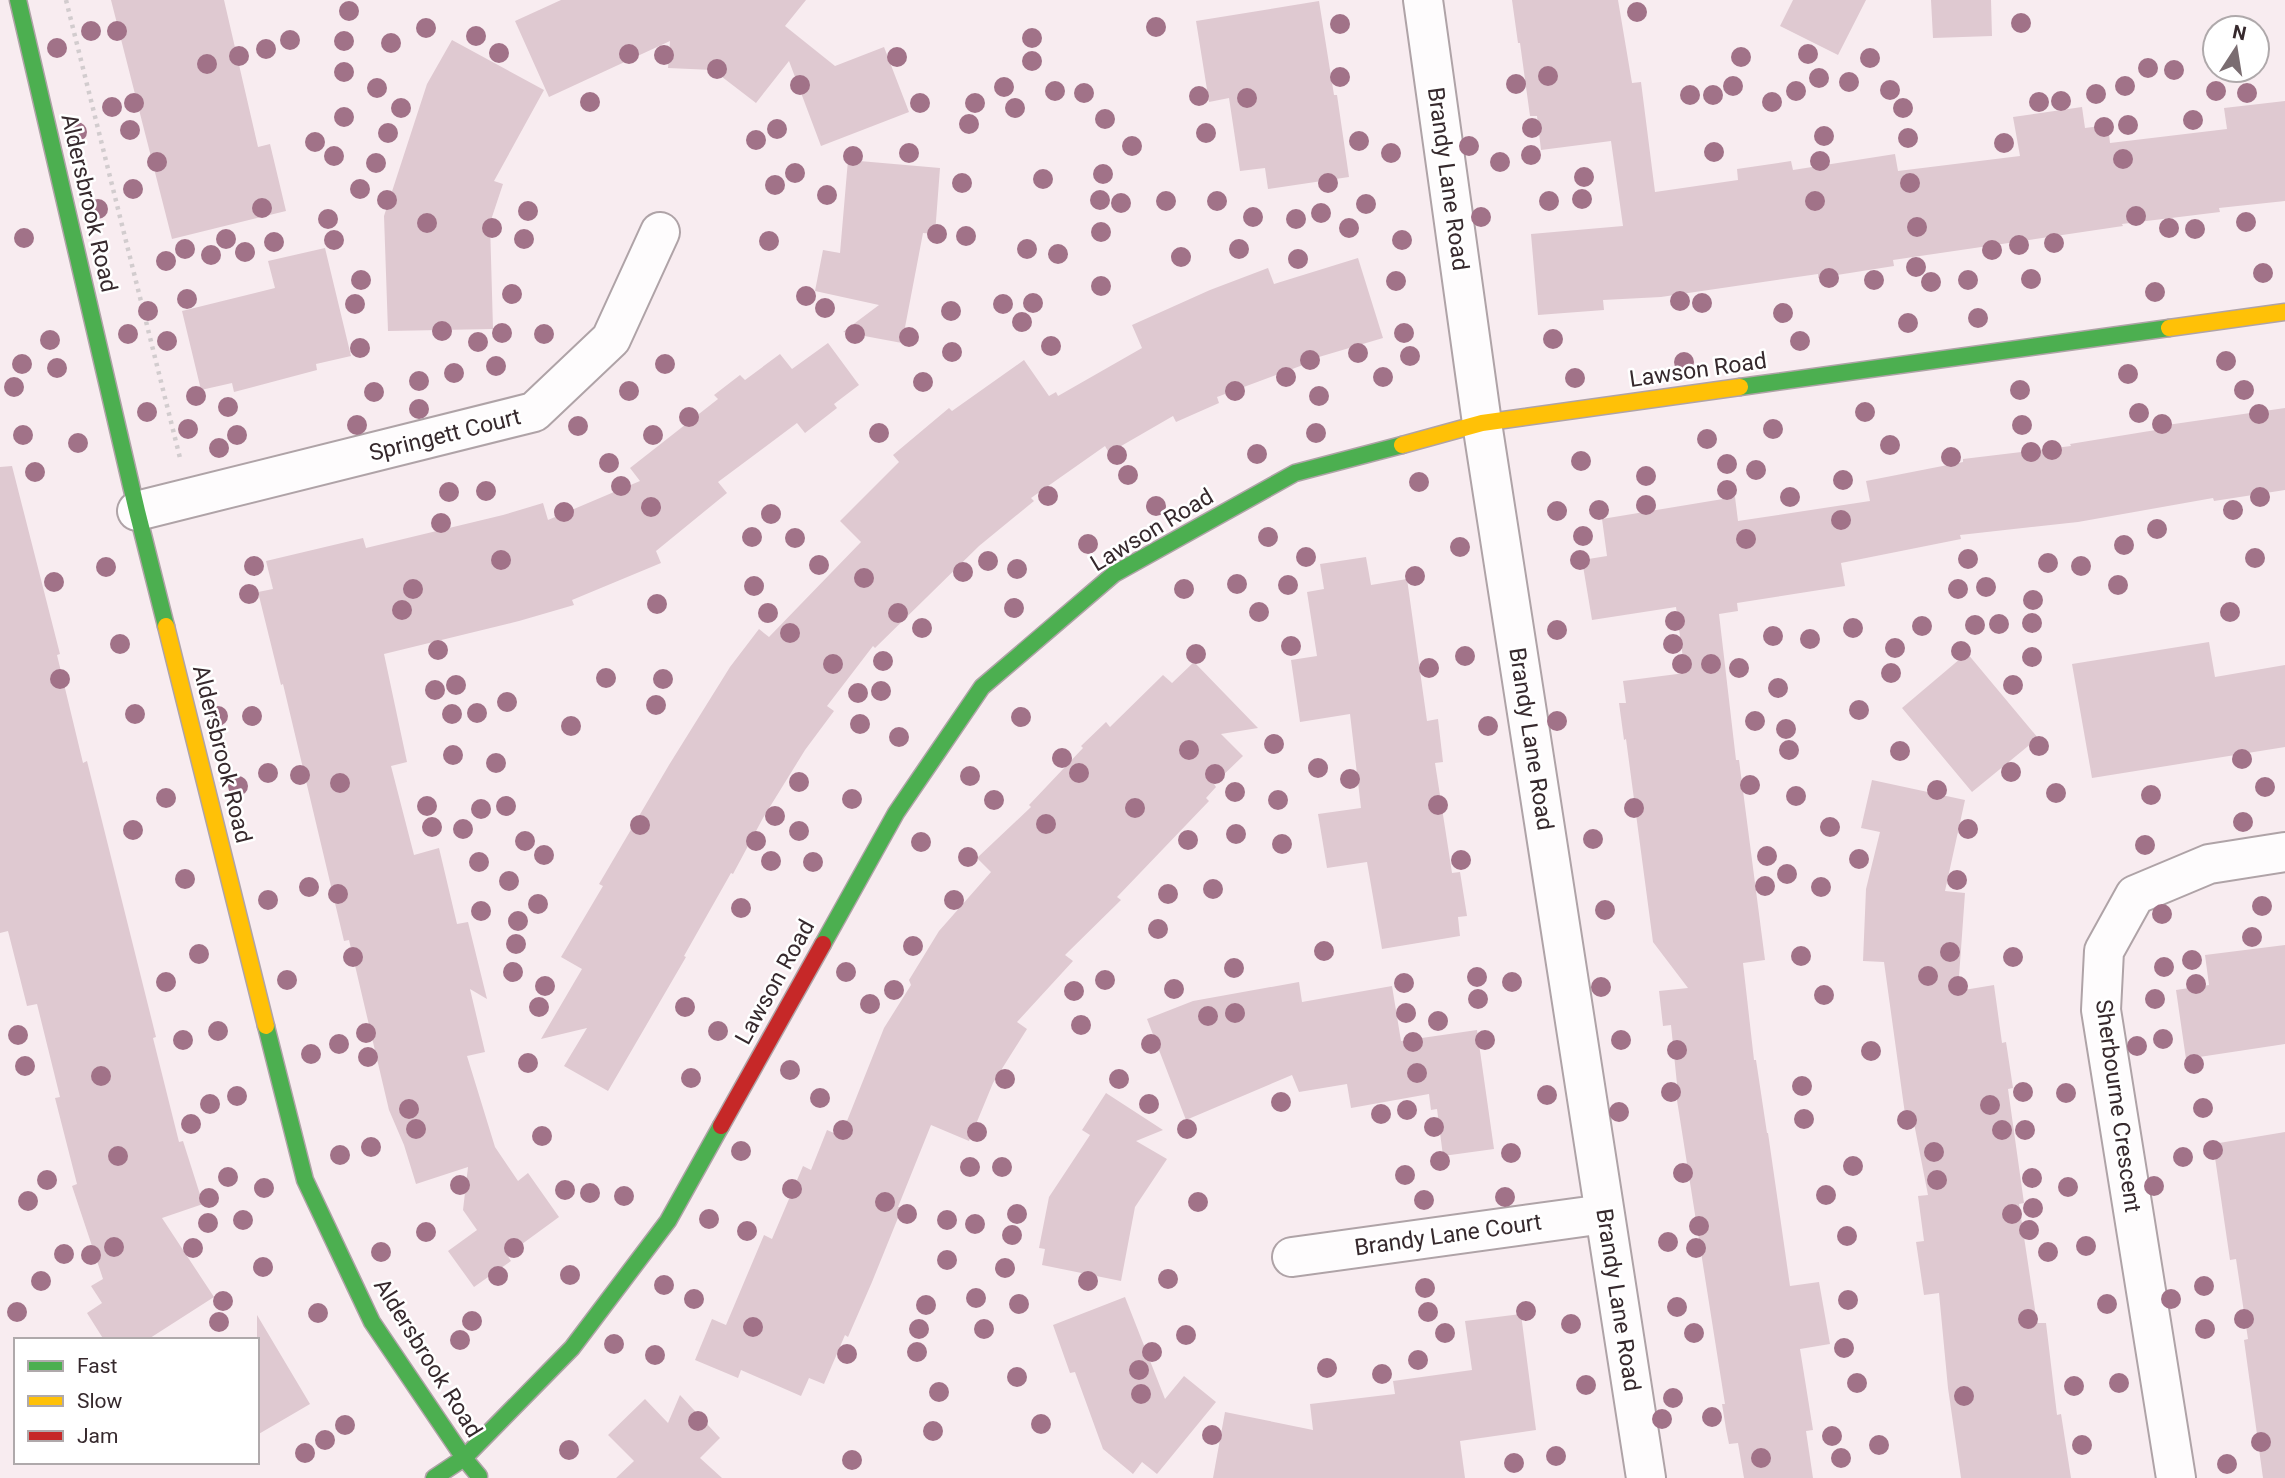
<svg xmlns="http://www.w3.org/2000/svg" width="2285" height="1478" viewBox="0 0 2285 1478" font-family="Roboto,sans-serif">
  <rect width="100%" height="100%" fill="#f8ecf0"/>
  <path fill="#dfc9d1" d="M111,0H224L258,147L270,144L286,211L172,239Z
    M561,0H806L785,26L835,66L884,47L909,112L821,146L789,61L756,103L713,70L668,68L670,41L549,97L515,21Z
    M1512,0H1618L1632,83L1641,82L1655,192L1738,180L1737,169L1791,161L1793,170L1895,154L1898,171L2020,156L2013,117L2082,107L2085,128L2108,125L2110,143L2227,129L2224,108L2285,101V201L2219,208L2220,212L2122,224L2123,226L1893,260L1894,266L1818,278V274L1661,297L1603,300L1604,310L1538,315L1531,234L1623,226L1611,141L1541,150L1537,116H1530L1520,43H1518Z
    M1793,0H1866L1838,55L1780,26Z
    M1931,0H1991L1992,36L1933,38Z
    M1319,1L1334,95H1337L1349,177L1268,189L1265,168L1240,171L1229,98L1209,102L1196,21Z
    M452,40L544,90L494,181L503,184L490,223L493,329L388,331L384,216L427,84Z
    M848,160L940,168L935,234L923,233L902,343L843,332L879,305L815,291L823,250L840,253Z
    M325,248L351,356L316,364L317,370L234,392L232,383L201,390L182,311L275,288L268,261Z
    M1358,258L1383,338L1302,362L1303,365L1217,397L1219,403L1176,422L1173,416L1109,453L1105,446L1031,498L1034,501L979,546L875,648L873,646L827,706L834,711L805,750L763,818L733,874L731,873L684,956L686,957L608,1091L564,1066L587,1028L541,1039L582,969L561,957L603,886L599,884L669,765L730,667L759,629L769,637L861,542L840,521L899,462L893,455L949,408L952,411L1024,360L1049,396L1056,392L1058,396L1142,348L1132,325L1210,290L1268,268L1274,284Z
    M828,343L859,385L834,404L837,408L805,433L797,423L718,482L727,493L656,551L661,563L572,600L574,605L519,621L384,654L407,762L391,766L414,855L439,848L457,924L468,922L487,999L470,989L485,1052L467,1056L495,1147L518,1181L528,1173L559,1217L507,1255L511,1261L474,1287L448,1251L477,1230L463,1210L468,1167L416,1184L404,1145L389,1110L349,940L344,941L283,684L281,685L258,592L273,589L266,561L363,538L366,548L503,515L543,503L548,520L640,481L630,468L718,399L714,395L740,375L745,380L780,354L792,369Z
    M2285,408V490L2214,501L2213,498L2078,522L1960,535L1961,539L1841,563L1845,586L1737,603L1738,611L1719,614L1736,760H1739L1765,960L1743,963L1754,1060H1756L1767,1133H1768L1790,1286L1819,1282L1830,1344L1800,1349L1813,1430L1806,1431L1813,1478H1744L1738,1443L1729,1444L1726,1429L1722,1404H1725L1676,1094H1678L1671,1025L1663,1026L1659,991L1688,988L1653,942L1626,739L1624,740L1619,703H1626L1623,681L1685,673L1676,607L1592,620L1582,560L1607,556L1602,519L1735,497L1738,521L1870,501L1866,481L1963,462V459L2071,446L2070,444L2168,428L2167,425Z
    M12,466L60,654L57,655L83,763L87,761L156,1037L153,1038L179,1142L183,1141L203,1204L162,1218L214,1297L147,1340H104L87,1313L102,1303L91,1286L103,1279L72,1186L77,1184L55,1098L60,1097L37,1004L27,1006L8,931L0,933V467Z
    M1366,557L1371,585L1407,579L1427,721L1438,719L1443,762L1435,763L1452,873L1460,872L1467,916L1458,917L1460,936L1382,949L1367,862L1327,868L1318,814L1361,808L1350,714L1300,722L1291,660L1317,656L1307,592L1324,589L1320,564Z
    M2209,642L2215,677L2285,665V747L2092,778L2072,664Z
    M1967,653L2038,738L1972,792L1902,708Z
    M1194,662L1258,728L1221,734L1243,756L1214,784L1216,787L1206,798L1209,801L1117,897L1121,900L1065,955L1073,961L1017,1022L1027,1029L993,1083L969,1141L931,1125L898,1207L902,1208L872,1282L848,1337L845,1335L824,1384L809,1378L801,1396L741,1370L738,1378L695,1360L712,1319L726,1325L764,1235L772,1239L803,1166L811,1170L827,1130L841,1136L884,1028L911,985L909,980L939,931L991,872L977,858L1031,807L1029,805L1083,748L1081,746L1106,722L1110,727L1163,675L1172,683Z
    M1872,780L1965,800L1945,891L1965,893L1958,991L1994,985L2002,1043L2006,1042L2013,1088L2008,1089L2024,1203L2019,1204L2037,1323H2046L2057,1415L2061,1414L2071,1478H1961L1948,1388L1939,1293L1924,1295L1916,1242L1924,1241L1918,1196L1928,1195L1912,1113L1905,1114L1884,962L1863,961L1866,889L1880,832L1861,828Z
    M2285,945V1044L2186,1059L2176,990L2209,985L2205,955Z
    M1299,982L1302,1002L1392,986L1401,1041L1477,1030L1494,1149L1443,1156L1437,1109L1431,1110L1429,1094L1351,1108L1347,1084L1299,1092L1292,1075L1186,1120L1147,1019L1193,1001Z
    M1106,1093L1163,1130L1136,1141L1167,1159L1135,1207L1121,1281L1042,1265L1045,1249L1039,1248L1049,1197L1090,1135L1082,1130Z
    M2285,1132V1478H2263L2244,1340L2248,1339L2236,1259L2230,1260L2213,1144Z
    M1125,1297L1165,1399L1184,1376L1216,1402L1157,1474L1142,1462L1133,1474L1103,1449L1075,1372L1070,1373L1053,1325Z
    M1521,1314L1536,1430L1460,1441L1465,1478H1213L1225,1412L1313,1430L1310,1404L1395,1394L1393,1381L1472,1370L1465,1321Z
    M257,1315L310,1404L257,1435Z
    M680,1395L720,1438L700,1458L722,1478H616L634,1461L608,1435L645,1399L668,1423Z"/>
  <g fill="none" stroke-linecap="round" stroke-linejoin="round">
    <g stroke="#afa3a7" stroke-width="42">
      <path id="street" d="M1423,0L1482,423L1646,1478
        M137,511L534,412L611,339L660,232
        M1292,1257L1604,1214
        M2176,1478L2101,1010L2104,951L2135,895L2209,864L2285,852"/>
    </g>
    <g stroke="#afa3a7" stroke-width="19">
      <path id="fast" d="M18,0L137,511L166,626
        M1740,387L2169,328
        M823,944L896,813L982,687L1114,574L1295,473L1402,445
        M266,1026L305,1180L372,1322L464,1458L479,1476
        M434,1478L464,1458L572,1348L668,1221L721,1126"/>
    </g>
    <g stroke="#afa3a7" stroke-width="19">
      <path id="slow" d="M2169,328L2285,312
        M1402,445L1482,423L1740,387
        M166,626L266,1026"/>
    </g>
    <g stroke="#afa3a7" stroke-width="19">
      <path id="jam" d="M721,1126L823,944"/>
    </g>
    <path stroke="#d2ccce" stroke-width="4.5" stroke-dasharray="3.5 5" stroke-linecap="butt" d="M66,0L180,458"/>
    <use href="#street" stroke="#fefcfd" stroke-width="38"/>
    <use href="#fast" stroke="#4caf50" stroke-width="16"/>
    <use href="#slow" stroke="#ffc107" stroke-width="16"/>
    <use href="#jam" stroke="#c62828" stroke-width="16"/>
  </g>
  <g fill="#a17288">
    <circle cx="349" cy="11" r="10"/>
    <circle cx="1637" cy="12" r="10"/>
    <circle cx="2021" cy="23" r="10"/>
    <circle cx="1340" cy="24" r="10"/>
    <circle cx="1156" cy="27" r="10"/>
    <circle cx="426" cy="28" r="10"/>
    <circle cx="91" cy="31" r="10"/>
    <circle cx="117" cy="31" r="10"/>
    <circle cx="476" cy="36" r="10"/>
    <circle cx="1032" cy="38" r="10"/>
    <circle cx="290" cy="40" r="10"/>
    <circle cx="344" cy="41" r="10"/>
    <circle cx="391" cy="43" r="10"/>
    <circle cx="57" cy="48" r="10"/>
    <circle cx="266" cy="49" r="10"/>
    <circle cx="499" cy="53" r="10"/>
    <circle cx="629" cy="54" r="10"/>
    <circle cx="1808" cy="54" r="10"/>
    <circle cx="664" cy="55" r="10"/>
    <circle cx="239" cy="56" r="10"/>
    <circle cx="897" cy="57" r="10"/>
    <circle cx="1741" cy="57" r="10"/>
    <circle cx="1870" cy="58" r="10"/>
    <circle cx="1032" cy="61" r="10"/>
    <circle cx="207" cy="64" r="10"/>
    <circle cx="2148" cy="68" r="10"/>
    <circle cx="717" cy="69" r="10"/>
    <circle cx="2174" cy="70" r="10"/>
    <circle cx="344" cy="72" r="10"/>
    <circle cx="1548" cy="76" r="10"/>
    <circle cx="1340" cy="77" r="10"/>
    <circle cx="1819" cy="78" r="10"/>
    <circle cx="1849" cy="82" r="10"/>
    <circle cx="1516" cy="84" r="10"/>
    <circle cx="800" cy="85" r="10"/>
    <circle cx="1733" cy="86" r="10"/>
    <circle cx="2125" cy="86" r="10"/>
    <circle cx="1004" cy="87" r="10"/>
    <circle cx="377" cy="88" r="10"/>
    <circle cx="1890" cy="90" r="10"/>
    <circle cx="1055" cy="91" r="10"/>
    <circle cx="1796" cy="91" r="10"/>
    <circle cx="2216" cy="91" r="10"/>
    <circle cx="1084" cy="93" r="10"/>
    <circle cx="2247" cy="93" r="10"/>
    <circle cx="2096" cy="94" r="10"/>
    <circle cx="1690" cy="95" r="10"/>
    <circle cx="1713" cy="95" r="10"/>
    <circle cx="1199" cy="96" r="10"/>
    <circle cx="1247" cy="98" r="10"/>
    <circle cx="2061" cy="101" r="10"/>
    <circle cx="590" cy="102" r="10"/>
    <circle cx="1772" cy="102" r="10"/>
    <circle cx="2039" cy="102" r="10"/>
    <circle cx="134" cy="103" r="10"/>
    <circle cx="920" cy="103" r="10"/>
    <circle cx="975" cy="103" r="10"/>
    <circle cx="112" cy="107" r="10"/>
    <circle cx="401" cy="108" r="10"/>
    <circle cx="1015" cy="108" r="10"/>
    <circle cx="1903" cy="108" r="10"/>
    <circle cx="344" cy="117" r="10"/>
    <circle cx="1105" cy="119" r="10"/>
    <circle cx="2193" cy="120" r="10"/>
    <circle cx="969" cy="124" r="10"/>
    <circle cx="2128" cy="125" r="10"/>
    <circle cx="2104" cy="127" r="10"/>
    <circle cx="1532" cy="128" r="10"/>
    <circle cx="777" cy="129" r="10"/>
    <circle cx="130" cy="130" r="10"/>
    <circle cx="77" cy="132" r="10"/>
    <circle cx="388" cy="133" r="10"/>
    <circle cx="1206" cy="133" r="10"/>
    <circle cx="1824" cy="136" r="10"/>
    <circle cx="1908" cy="138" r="10"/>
    <circle cx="756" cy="140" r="10"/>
    <circle cx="1359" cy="141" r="10"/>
    <circle cx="315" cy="142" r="10"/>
    <circle cx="2004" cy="143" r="10"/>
    <circle cx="1132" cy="146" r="10"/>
    <circle cx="1469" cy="146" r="10"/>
    <circle cx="1714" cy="152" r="10"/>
    <circle cx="909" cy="153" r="10"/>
    <circle cx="1391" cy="153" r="10"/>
    <circle cx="1531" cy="155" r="10"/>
    <circle cx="334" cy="156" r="10"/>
    <circle cx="853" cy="156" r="10"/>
    <circle cx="2123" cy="159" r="10"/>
    <circle cx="1820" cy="161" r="10"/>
    <circle cx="157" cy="162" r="10"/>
    <circle cx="1500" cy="162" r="10"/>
    <circle cx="376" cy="163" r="10"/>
    <circle cx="795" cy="173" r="10"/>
    <circle cx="1103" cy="174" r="10"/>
    <circle cx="1584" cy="177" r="10"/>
    <circle cx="1043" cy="179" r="10"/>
    <circle cx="962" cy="183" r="10"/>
    <circle cx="1328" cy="183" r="10"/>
    <circle cx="1910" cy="183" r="10"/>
    <circle cx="775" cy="185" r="10"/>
    <circle cx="133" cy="189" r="10"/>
    <circle cx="360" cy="189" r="10"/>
    <circle cx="827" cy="195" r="10"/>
    <circle cx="1582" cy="199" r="10"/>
    <circle cx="387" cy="200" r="10"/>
    <circle cx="1100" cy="200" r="10"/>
    <circle cx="1166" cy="201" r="10"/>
    <circle cx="1217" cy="201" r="10"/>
    <circle cx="1549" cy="201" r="10"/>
    <circle cx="1815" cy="201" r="10"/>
    <circle cx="1121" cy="203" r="10"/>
    <circle cx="1366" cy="204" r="10"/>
    <circle cx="262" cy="208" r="10"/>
    <circle cx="98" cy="209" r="10"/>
    <circle cx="528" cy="211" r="10"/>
    <circle cx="1321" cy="213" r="10"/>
    <circle cx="2136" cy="216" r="10"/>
    <circle cx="1253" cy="217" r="10"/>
    <circle cx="1481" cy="217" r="10"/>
    <circle cx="328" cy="219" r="10"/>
    <circle cx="1296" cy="219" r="10"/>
    <circle cx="2246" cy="222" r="10"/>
    <circle cx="427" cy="223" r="10"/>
    <circle cx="1917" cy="227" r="10"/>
    <circle cx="492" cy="228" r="10"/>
    <circle cx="1349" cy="228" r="10"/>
    <circle cx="2169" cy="228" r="10"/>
    <circle cx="2195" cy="229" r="10"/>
    <circle cx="1101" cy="232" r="10"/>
    <circle cx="937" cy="234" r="10"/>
    <circle cx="966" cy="236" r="10"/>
    <circle cx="24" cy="238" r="10"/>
    <circle cx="226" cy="239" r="10"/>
    <circle cx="524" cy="239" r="10"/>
    <circle cx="334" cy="240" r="10"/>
    <circle cx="1402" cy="240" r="10"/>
    <circle cx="769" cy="241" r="10"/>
    <circle cx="274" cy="242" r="10"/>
    <circle cx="2054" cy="243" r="10"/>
    <circle cx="2019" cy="245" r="10"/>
    <circle cx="185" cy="249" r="10"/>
    <circle cx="1027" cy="249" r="10"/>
    <circle cx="1239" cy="249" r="10"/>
    <circle cx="1992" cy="250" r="10"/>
    <circle cx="245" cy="252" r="10"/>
    <circle cx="1058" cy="254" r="10"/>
    <circle cx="211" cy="255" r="10"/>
    <circle cx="1181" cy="257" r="10"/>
    <circle cx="1298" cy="259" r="10"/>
    <circle cx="166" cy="261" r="10"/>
    <circle cx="1916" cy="267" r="10"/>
    <circle cx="2263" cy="273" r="10"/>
    <circle cx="1829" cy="278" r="10"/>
    <circle cx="2031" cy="279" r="10"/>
    <circle cx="361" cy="280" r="10"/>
    <circle cx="1874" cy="280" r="10"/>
    <circle cx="1968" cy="280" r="10"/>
    <circle cx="1396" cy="281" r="10"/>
    <circle cx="1931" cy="282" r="10"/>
    <circle cx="1101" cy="286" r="10"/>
    <circle cx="2155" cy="292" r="10"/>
    <circle cx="512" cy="294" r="10"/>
    <circle cx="806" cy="296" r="10"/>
    <circle cx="187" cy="299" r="10"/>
    <circle cx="1680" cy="301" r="10"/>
    <circle cx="1033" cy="303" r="10"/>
    <circle cx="1702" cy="303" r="10"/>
    <circle cx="355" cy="304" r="10"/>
    <circle cx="1003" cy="304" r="10"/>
    <circle cx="825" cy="308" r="10"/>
    <circle cx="148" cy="311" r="10"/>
    <circle cx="951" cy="311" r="10"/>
    <circle cx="1783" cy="313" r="10"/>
    <circle cx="1978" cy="318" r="10"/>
    <circle cx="1022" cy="322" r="10"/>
    <circle cx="1908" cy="323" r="10"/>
    <circle cx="442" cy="331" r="10"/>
    <circle cx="502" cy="333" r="10"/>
    <circle cx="1404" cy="333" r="10"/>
    <circle cx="128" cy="334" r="10"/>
    <circle cx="544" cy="334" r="10"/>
    <circle cx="855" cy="334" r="10"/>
    <circle cx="909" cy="337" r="10"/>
    <circle cx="1553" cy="339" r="10"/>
    <circle cx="50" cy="340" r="10"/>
    <circle cx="167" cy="341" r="10"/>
    <circle cx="1800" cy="341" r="10"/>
    <circle cx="478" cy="342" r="10"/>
    <circle cx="1051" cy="346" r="10"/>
    <circle cx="360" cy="348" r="10"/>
    <circle cx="952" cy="352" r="10"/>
    <circle cx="1358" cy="353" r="10"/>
    <circle cx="1410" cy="356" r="10"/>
    <circle cx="1310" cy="360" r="10"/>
    <circle cx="2226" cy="361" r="10"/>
    <circle cx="1684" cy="362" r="10"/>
    <circle cx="22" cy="364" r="10"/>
    <circle cx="665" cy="364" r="10"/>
    <circle cx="496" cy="366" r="10"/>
    <circle cx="57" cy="368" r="10"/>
    <circle cx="454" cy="373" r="10"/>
    <circle cx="2128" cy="374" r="10"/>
    <circle cx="1286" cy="377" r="10"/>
    <circle cx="1383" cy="377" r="10"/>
    <circle cx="1575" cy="378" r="10"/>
    <circle cx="419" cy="381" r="10"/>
    <circle cx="923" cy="382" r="10"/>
    <circle cx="14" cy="387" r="10"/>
    <circle cx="2020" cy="390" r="10"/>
    <circle cx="2244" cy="390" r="10"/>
    <circle cx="629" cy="391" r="10"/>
    <circle cx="1235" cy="391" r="10"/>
    <circle cx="374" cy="392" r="10"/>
    <circle cx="196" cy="396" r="10"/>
    <circle cx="1319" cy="396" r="10"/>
    <circle cx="228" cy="407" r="10"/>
    <circle cx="419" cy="409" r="10"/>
    <circle cx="147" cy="412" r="10"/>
    <circle cx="1865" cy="412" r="10"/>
    <circle cx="2139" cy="413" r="10"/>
    <circle cx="2259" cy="414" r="10"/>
    <circle cx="689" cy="417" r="10"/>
    <circle cx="2162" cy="424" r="10"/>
    <circle cx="357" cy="425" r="10"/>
    <circle cx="2022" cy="425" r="10"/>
    <circle cx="578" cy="426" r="10"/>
    <circle cx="188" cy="429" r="10"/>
    <circle cx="1773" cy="429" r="10"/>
    <circle cx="879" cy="433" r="10"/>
    <circle cx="1316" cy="433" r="10"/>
    <circle cx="23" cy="435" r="10"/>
    <circle cx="237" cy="435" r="10"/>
    <circle cx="653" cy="435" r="10"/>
    <circle cx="1707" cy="439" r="10"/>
    <circle cx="78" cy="443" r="10"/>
    <circle cx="1890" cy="445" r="10"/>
    <circle cx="219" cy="448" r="10"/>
    <circle cx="2052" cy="450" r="10"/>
    <circle cx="2031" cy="452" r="10"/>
    <circle cx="1257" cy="454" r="10"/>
    <circle cx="1117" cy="455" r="10"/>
    <circle cx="1951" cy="457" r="10"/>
    <circle cx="1581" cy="461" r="10"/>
    <circle cx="609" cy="463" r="10"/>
    <circle cx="1727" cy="464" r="10"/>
    <circle cx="1756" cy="470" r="10"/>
    <circle cx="35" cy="472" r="10"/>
    <circle cx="1128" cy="475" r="10"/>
    <circle cx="1646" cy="476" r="10"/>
    <circle cx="1843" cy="480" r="10"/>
    <circle cx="1419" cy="482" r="10"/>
    <circle cx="621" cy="486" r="10"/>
    <circle cx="1727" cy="490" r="10"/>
    <circle cx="486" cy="491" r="10"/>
    <circle cx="449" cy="492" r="10"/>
    <circle cx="1048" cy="496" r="10"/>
    <circle cx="1790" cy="497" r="10"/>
    <circle cx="2260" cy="497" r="10"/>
    <circle cx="1646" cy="505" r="10"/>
    <circle cx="1156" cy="506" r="10"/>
    <circle cx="651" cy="507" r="10"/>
    <circle cx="1599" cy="510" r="10"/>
    <circle cx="2233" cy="510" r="10"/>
    <circle cx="1557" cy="511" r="10"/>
    <circle cx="564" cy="512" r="10"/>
    <circle cx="771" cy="514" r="10"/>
    <circle cx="1841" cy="520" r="10"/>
    <circle cx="441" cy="523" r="10"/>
    <circle cx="2157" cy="529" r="10"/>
    <circle cx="1583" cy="536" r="10"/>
    <circle cx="752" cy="537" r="10"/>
    <circle cx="1268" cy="537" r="10"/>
    <circle cx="795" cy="538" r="10"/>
    <circle cx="1746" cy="539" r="10"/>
    <circle cx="1088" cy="544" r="10"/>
    <circle cx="2124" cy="545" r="10"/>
    <circle cx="1460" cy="547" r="10"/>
    <circle cx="1306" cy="557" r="10"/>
    <circle cx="2255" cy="558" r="10"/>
    <circle cx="1968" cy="559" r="10"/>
    <circle cx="501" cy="560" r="10"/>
    <circle cx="1580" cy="560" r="10"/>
    <circle cx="988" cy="561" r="10"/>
    <circle cx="2048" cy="563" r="10"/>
    <circle cx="819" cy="565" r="10"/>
    <circle cx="254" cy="566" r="10"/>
    <circle cx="2081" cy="566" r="10"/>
    <circle cx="106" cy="567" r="10"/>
    <circle cx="1017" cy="569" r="10"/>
    <circle cx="963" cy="572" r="10"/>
    <circle cx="1415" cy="576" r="10"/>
    <circle cx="864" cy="578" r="10"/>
    <circle cx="54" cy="582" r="10"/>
    <circle cx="1237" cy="584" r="10"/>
    <circle cx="1288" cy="585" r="10"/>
    <circle cx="2118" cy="585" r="10"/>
    <circle cx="754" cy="586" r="10"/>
    <circle cx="1986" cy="587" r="10"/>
    <circle cx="413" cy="589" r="10"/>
    <circle cx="1184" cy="589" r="10"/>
    <circle cx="1958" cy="589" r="10"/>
    <circle cx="249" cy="594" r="10"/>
    <circle cx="2033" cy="600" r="10"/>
    <circle cx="657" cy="604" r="10"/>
    <circle cx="1014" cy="608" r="10"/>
    <circle cx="402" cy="610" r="10"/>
    <circle cx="1259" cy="612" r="10"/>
    <circle cx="2230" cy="612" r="10"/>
    <circle cx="768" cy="613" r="10"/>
    <circle cx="898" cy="613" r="10"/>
    <circle cx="1675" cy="621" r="10"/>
    <circle cx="2032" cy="623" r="10"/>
    <circle cx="1999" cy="624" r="10"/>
    <circle cx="1975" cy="625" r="10"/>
    <circle cx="1922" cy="626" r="10"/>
    <circle cx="922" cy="628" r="10"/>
    <circle cx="1853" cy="628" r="10"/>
    <circle cx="1557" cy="630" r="10"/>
    <circle cx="790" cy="633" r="10"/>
    <circle cx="1773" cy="636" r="10"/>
    <circle cx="1810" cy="639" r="10"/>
    <circle cx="120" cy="644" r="10"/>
    <circle cx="1673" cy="644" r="10"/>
    <circle cx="1291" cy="646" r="10"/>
    <circle cx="1895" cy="648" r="10"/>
    <circle cx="438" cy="650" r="10"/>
    <circle cx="1961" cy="651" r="10"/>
    <circle cx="1196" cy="654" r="10"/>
    <circle cx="1465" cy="656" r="10"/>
    <circle cx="2032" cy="657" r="10"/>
    <circle cx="883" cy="661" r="10"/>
    <circle cx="833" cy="664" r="10"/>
    <circle cx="1682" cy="664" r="10"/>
    <circle cx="1711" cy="664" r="10"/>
    <circle cx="1429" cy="668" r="10"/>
    <circle cx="1739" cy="668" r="10"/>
    <circle cx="1891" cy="673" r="10"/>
    <circle cx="606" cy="678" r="10"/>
    <circle cx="60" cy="679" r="10"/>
    <circle cx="663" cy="679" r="10"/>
    <circle cx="456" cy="685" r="10"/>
    <circle cx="2013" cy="685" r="10"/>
    <circle cx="1778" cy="688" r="10"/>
    <circle cx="435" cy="690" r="10"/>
    <circle cx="881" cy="691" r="10"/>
    <circle cx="858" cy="693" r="10"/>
    <circle cx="507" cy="702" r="10"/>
    <circle cx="656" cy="705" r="10"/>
    <circle cx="1859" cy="710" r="10"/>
    <circle cx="477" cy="713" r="10"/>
    <circle cx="135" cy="714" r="10"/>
    <circle cx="452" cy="714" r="10"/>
    <circle cx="218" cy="716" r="10"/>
    <circle cx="252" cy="716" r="10"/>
    <circle cx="1021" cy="717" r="10"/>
    <circle cx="1557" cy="721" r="10"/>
    <circle cx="1755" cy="721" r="10"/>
    <circle cx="860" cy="724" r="10"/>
    <circle cx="571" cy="726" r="10"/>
    <circle cx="1488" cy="726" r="10"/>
    <circle cx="1786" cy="729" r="10"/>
    <circle cx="899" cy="737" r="10"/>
    <circle cx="1274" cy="744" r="10"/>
    <circle cx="2039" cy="746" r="10"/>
    <circle cx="1189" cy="750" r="10"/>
    <circle cx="1789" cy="750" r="10"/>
    <circle cx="1900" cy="751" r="10"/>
    <circle cx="453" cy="755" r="10"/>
    <circle cx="1062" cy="758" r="10"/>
    <circle cx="2242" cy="759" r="10"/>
    <circle cx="496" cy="763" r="10"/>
    <circle cx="1318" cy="768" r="10"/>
    <circle cx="2011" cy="772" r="10"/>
    <circle cx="268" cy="773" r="10"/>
    <circle cx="1079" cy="773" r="10"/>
    <circle cx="1215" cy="774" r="10"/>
    <circle cx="300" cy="775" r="10"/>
    <circle cx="970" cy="776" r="10"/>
    <circle cx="1350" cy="779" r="10"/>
    <circle cx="799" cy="782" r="10"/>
    <circle cx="340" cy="783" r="10"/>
    <circle cx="1750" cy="785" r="10"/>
    <circle cx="238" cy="786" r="10"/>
    <circle cx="2265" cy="787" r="10"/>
    <circle cx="1937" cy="790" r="10"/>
    <circle cx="1235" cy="792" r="10"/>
    <circle cx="2056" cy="793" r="10"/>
    <circle cx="2151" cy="795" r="10"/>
    <circle cx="1796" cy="796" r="10"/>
    <circle cx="166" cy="798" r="10"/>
    <circle cx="852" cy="799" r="10"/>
    <circle cx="994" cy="800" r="10"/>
    <circle cx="1278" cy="800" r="10"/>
    <circle cx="1438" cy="805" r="10"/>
    <circle cx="427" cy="806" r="10"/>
    <circle cx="506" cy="806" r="10"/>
    <circle cx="1135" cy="808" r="10"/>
    <circle cx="1634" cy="808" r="10"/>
    <circle cx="481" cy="809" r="10"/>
    <circle cx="775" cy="816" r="10"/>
    <circle cx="2243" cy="822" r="10"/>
    <circle cx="1046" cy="824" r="10"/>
    <circle cx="640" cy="825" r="10"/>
    <circle cx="432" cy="827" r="10"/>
    <circle cx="1830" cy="827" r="10"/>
    <circle cx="463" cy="829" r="10"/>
    <circle cx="1968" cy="829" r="10"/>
    <circle cx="133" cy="830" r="10"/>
    <circle cx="799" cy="831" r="10"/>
    <circle cx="1236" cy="834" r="10"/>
    <circle cx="1593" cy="839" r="10"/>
    <circle cx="1188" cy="840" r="10"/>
    <circle cx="525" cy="841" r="10"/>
    <circle cx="756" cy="841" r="10"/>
    <circle cx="921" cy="842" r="10"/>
    <circle cx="1282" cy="844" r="10"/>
    <circle cx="2145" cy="845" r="10"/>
    <circle cx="544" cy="855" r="10"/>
    <circle cx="1767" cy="856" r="10"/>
    <circle cx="968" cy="857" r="10"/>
    <circle cx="1859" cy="859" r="10"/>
    <circle cx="1461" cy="860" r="10"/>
    <circle cx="771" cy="861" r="10"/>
    <circle cx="479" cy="862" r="10"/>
    <circle cx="813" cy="862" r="10"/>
    <circle cx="1787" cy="874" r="10"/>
    <circle cx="185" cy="879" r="10"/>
    <circle cx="1957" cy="880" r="10"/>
    <circle cx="509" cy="881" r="10"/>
    <circle cx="1765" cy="886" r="10"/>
    <circle cx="309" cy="887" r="10"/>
    <circle cx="1821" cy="887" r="10"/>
    <circle cx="1213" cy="889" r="10"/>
    <circle cx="338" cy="894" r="10"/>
    <circle cx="1168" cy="894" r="10"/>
    <circle cx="268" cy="900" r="10"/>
    <circle cx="954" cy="900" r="10"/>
    <circle cx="538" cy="904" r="10"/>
    <circle cx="2262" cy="906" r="10"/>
    <circle cx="741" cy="908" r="10"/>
    <circle cx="1605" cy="910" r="10"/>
    <circle cx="481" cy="911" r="10"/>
    <circle cx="2162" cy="914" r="10"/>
    <circle cx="518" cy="921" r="10"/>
    <circle cx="1158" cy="929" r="10"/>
    <circle cx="2252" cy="937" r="10"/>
    <circle cx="516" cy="944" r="10"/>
    <circle cx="913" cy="946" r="10"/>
    <circle cx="1324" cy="951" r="10"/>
    <circle cx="1950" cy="952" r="10"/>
    <circle cx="199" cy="954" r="10"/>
    <circle cx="1801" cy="956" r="10"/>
    <circle cx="353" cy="957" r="10"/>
    <circle cx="2013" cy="957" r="10"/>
    <circle cx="2192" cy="960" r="10"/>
    <circle cx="2164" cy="967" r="10"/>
    <circle cx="1234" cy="968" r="10"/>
    <circle cx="513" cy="972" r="10"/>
    <circle cx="846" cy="972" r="10"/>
    <circle cx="1928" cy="976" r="10"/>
    <circle cx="1477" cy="977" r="10"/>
    <circle cx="287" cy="980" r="10"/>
    <circle cx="1105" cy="980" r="10"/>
    <circle cx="166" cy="982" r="10"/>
    <circle cx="1512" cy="982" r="10"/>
    <circle cx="1404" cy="983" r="10"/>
    <circle cx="2196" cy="984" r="10"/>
    <circle cx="545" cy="986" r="10"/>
    <circle cx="1958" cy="986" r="10"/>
    <circle cx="1601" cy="987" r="10"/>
    <circle cx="1174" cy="989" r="10"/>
    <circle cx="894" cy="990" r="10"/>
    <circle cx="1074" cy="991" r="10"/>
    <circle cx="1824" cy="995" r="10"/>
    <circle cx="1478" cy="999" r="10"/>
    <circle cx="2155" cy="999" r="10"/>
    <circle cx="870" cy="1004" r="10"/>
    <circle cx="539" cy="1007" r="10"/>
    <circle cx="685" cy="1007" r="10"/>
    <circle cx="1235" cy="1013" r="10"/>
    <circle cx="1406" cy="1013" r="10"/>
    <circle cx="1208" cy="1016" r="10"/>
    <circle cx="1438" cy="1021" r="10"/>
    <circle cx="1081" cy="1025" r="10"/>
    <circle cx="218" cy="1031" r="10"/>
    <circle cx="718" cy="1031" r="10"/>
    <circle cx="366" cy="1033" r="10"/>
    <circle cx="18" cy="1035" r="10"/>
    <circle cx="2163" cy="1039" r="10"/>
    <circle cx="183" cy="1040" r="10"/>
    <circle cx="1485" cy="1040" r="10"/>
    <circle cx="1621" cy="1040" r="10"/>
    <circle cx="1413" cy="1042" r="10"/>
    <circle cx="339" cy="1044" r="10"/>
    <circle cx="1151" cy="1044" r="10"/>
    <circle cx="2137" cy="1046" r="10"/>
    <circle cx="1677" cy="1050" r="10"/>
    <circle cx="1871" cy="1051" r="10"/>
    <circle cx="311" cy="1054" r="10"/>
    <circle cx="368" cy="1057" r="10"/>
    <circle cx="528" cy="1063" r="10"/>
    <circle cx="2194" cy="1064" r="10"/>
    <circle cx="25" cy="1066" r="10"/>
    <circle cx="790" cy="1070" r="10"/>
    <circle cx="1417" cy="1073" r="10"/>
    <circle cx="101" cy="1076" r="10"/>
    <circle cx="691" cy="1078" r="10"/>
    <circle cx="1005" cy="1079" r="10"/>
    <circle cx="1119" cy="1079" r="10"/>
    <circle cx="1802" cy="1086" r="10"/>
    <circle cx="1671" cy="1092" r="10"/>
    <circle cx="2023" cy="1092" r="10"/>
    <circle cx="2066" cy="1093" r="10"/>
    <circle cx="1547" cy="1095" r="10"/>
    <circle cx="237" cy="1096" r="10"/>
    <circle cx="820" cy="1098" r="10"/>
    <circle cx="1281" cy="1102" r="10"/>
    <circle cx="210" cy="1104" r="10"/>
    <circle cx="1149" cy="1104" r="10"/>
    <circle cx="1990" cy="1105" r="10"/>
    <circle cx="2203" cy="1108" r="10"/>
    <circle cx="409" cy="1109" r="10"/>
    <circle cx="1407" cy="1110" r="10"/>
    <circle cx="1619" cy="1112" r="10"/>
    <circle cx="1381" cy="1114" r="10"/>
    <circle cx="1804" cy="1119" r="10"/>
    <circle cx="1907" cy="1120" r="10"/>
    <circle cx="191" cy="1124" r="10"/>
    <circle cx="1434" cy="1127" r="10"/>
    <circle cx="416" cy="1129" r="10"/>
    <circle cx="1187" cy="1129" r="10"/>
    <circle cx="843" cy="1130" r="10"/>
    <circle cx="2002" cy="1130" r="10"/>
    <circle cx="2025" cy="1130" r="10"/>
    <circle cx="977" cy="1132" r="10"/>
    <circle cx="542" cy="1136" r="10"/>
    <circle cx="371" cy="1147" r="10"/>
    <circle cx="2213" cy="1150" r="10"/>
    <circle cx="741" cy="1151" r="10"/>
    <circle cx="1934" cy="1152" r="10"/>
    <circle cx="1511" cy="1153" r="10"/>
    <circle cx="340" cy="1155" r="10"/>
    <circle cx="118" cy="1156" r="10"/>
    <circle cx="2183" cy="1157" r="10"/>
    <circle cx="1440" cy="1161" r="10"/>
    <circle cx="1853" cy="1166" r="10"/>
    <circle cx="970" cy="1167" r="10"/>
    <circle cx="1002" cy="1167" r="10"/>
    <circle cx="1683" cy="1173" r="10"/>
    <circle cx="1405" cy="1175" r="10"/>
    <circle cx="228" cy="1177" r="10"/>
    <circle cx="2032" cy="1178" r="10"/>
    <circle cx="47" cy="1180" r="10"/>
    <circle cx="1937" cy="1180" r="10"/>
    <circle cx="460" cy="1185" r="10"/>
    <circle cx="2154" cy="1186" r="10"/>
    <circle cx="2068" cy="1187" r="10"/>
    <circle cx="264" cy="1188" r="10"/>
    <circle cx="792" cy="1189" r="10"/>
    <circle cx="565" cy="1190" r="10"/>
    <circle cx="590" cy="1193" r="10"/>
    <circle cx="1826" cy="1195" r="10"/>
    <circle cx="624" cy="1196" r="10"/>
    <circle cx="1505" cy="1197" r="10"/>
    <circle cx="209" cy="1198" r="10"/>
    <circle cx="1424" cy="1200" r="10"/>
    <circle cx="28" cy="1201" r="10"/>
    <circle cx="885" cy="1202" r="10"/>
    <circle cx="1198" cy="1202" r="10"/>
    <circle cx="2033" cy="1208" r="10"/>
    <circle cx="907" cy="1214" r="10"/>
    <circle cx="1017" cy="1214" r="10"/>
    <circle cx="2012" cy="1214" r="10"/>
    <circle cx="709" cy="1219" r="10"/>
    <circle cx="243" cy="1220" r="10"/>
    <circle cx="947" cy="1220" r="10"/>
    <circle cx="208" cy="1223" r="10"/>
    <circle cx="975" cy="1224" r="10"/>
    <circle cx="1699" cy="1226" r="10"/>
    <circle cx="2029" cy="1230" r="10"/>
    <circle cx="747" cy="1231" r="10"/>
    <circle cx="426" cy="1232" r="10"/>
    <circle cx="1012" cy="1235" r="10"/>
    <circle cx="1847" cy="1236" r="10"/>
    <circle cx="1668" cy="1242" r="10"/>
    <circle cx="2086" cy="1246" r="10"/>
    <circle cx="114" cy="1247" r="10"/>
    <circle cx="193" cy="1248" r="10"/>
    <circle cx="514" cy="1248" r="10"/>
    <circle cx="1696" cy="1248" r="10"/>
    <circle cx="381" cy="1252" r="10"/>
    <circle cx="2048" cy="1252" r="10"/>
    <circle cx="64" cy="1254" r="10"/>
    <circle cx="91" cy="1255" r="10"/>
    <circle cx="947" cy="1260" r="10"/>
    <circle cx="263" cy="1267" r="10"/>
    <circle cx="1005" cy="1268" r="10"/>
    <circle cx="570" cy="1275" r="10"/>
    <circle cx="498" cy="1276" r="10"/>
    <circle cx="1168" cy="1279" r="10"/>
    <circle cx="41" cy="1281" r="10"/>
    <circle cx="1088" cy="1281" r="10"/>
    <circle cx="664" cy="1285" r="10"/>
    <circle cx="2204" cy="1286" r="10"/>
    <circle cx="1425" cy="1288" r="10"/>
    <circle cx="976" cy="1298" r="10"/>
    <circle cx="694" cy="1299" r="10"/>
    <circle cx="2171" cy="1299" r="10"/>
    <circle cx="1848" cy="1300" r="10"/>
    <circle cx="223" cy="1301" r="10"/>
    <circle cx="1019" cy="1304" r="10"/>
    <circle cx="2107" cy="1304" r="10"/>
    <circle cx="926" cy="1305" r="10"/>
    <circle cx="1677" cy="1307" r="10"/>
    <circle cx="1526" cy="1311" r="10"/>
    <circle cx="17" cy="1312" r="10"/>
    <circle cx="1428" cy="1312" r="10"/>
    <circle cx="318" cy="1313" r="10"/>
    <circle cx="2028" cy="1319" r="10"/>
    <circle cx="2244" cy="1319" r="10"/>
    <circle cx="472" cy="1321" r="10"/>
    <circle cx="219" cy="1322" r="10"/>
    <circle cx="1571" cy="1324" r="10"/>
    <circle cx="753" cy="1327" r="10"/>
    <circle cx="919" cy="1329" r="10"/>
    <circle cx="984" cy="1329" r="10"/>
    <circle cx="2205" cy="1329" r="10"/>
    <circle cx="1445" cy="1333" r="10"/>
    <circle cx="1694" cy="1333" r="10"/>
    <circle cx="1186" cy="1335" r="10"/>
    <circle cx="460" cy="1340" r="10"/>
    <circle cx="614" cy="1344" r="10"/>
    <circle cx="1844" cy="1348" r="10"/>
    <circle cx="917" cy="1352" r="10"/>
    <circle cx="1152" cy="1352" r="10"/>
    <circle cx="847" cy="1354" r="10"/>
    <circle cx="655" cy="1355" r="10"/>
    <circle cx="1418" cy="1360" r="10"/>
    <circle cx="1327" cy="1368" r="10"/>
    <circle cx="1139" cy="1370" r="10"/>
    <circle cx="1382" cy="1374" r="10"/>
    <circle cx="1017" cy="1377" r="10"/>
    <circle cx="1857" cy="1383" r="10"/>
    <circle cx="2119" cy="1383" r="10"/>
    <circle cx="1586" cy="1385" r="10"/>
    <circle cx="2074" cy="1386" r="10"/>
    <circle cx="939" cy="1392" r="10"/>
    <circle cx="1141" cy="1394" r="10"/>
    <circle cx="1964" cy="1396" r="10"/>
    <circle cx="1673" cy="1398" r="10"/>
    <circle cx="1712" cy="1417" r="10"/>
    <circle cx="1662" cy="1419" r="10"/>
    <circle cx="698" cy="1421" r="10"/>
    <circle cx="1041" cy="1424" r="10"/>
    <circle cx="345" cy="1425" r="10"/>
    <circle cx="933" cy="1431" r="10"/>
    <circle cx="1212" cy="1435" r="10"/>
    <circle cx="1832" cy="1436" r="10"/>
    <circle cx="325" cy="1440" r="10"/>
    <circle cx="2261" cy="1442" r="10"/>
    <circle cx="1879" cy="1445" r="10"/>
    <circle cx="2082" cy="1445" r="10"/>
    <circle cx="569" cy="1450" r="10"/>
    <circle cx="305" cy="1453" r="10"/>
    <circle cx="1556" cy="1456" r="10"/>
    <circle cx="1761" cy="1458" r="10"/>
    <circle cx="1841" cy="1458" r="10"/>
    <circle cx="852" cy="1460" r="10"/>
    <circle cx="1514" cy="1463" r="10"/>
    <circle cx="2227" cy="1464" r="10"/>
  </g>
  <g text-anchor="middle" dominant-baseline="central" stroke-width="5" stroke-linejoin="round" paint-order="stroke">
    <g font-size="23" fill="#36292d" stroke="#fff">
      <text transform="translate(1448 179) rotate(82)">Brandy Lane Road</text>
      <text transform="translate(89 203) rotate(77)">Aldersbrook Road</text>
      <text transform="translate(1698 370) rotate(-8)">Lawson Road</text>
      <text transform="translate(445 435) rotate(-14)">Springett Court</text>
      <text transform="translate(1152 530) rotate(-31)">Lawson Road</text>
      <text transform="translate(1531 739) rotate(81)">Brandy Lane Road</text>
      <text transform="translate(222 754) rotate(76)">Aldersbrook Road</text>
      <text transform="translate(775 982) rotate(-61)">Lawson Road</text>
      <text transform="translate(2118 1106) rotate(82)">Sherbourne Crescent</text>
      <text transform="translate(1448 1235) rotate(-8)">Brandy Lane Court</text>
      <text transform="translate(1618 1300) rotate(81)">Brandy Lane Road</text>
      <text transform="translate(428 1358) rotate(58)">Aldersbrook Road</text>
    </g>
  </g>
  <rect x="14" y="1338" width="245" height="126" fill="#ffffff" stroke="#afa9ab" stroke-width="2"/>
  <rect x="28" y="1361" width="35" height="10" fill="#4caf50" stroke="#afa9ab" stroke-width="2"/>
  <text x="77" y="1373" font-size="21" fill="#36292d">Fast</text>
  <rect x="28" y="1396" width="35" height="10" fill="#ffc107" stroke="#afa9ab" stroke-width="2"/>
  <text x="77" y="1408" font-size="21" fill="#36292d">Slow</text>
  <rect x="28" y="1431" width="35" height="10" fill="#c62828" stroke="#afa9ab" stroke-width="2"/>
  <text x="77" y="1443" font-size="21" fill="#36292d">Jam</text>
  <g transform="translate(2236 49) rotate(12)"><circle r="33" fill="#ffffff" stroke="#afa9ab" stroke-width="2"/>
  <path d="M0-5L12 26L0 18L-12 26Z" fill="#7a6d71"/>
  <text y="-10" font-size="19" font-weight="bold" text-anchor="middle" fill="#36292d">N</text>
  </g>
</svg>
